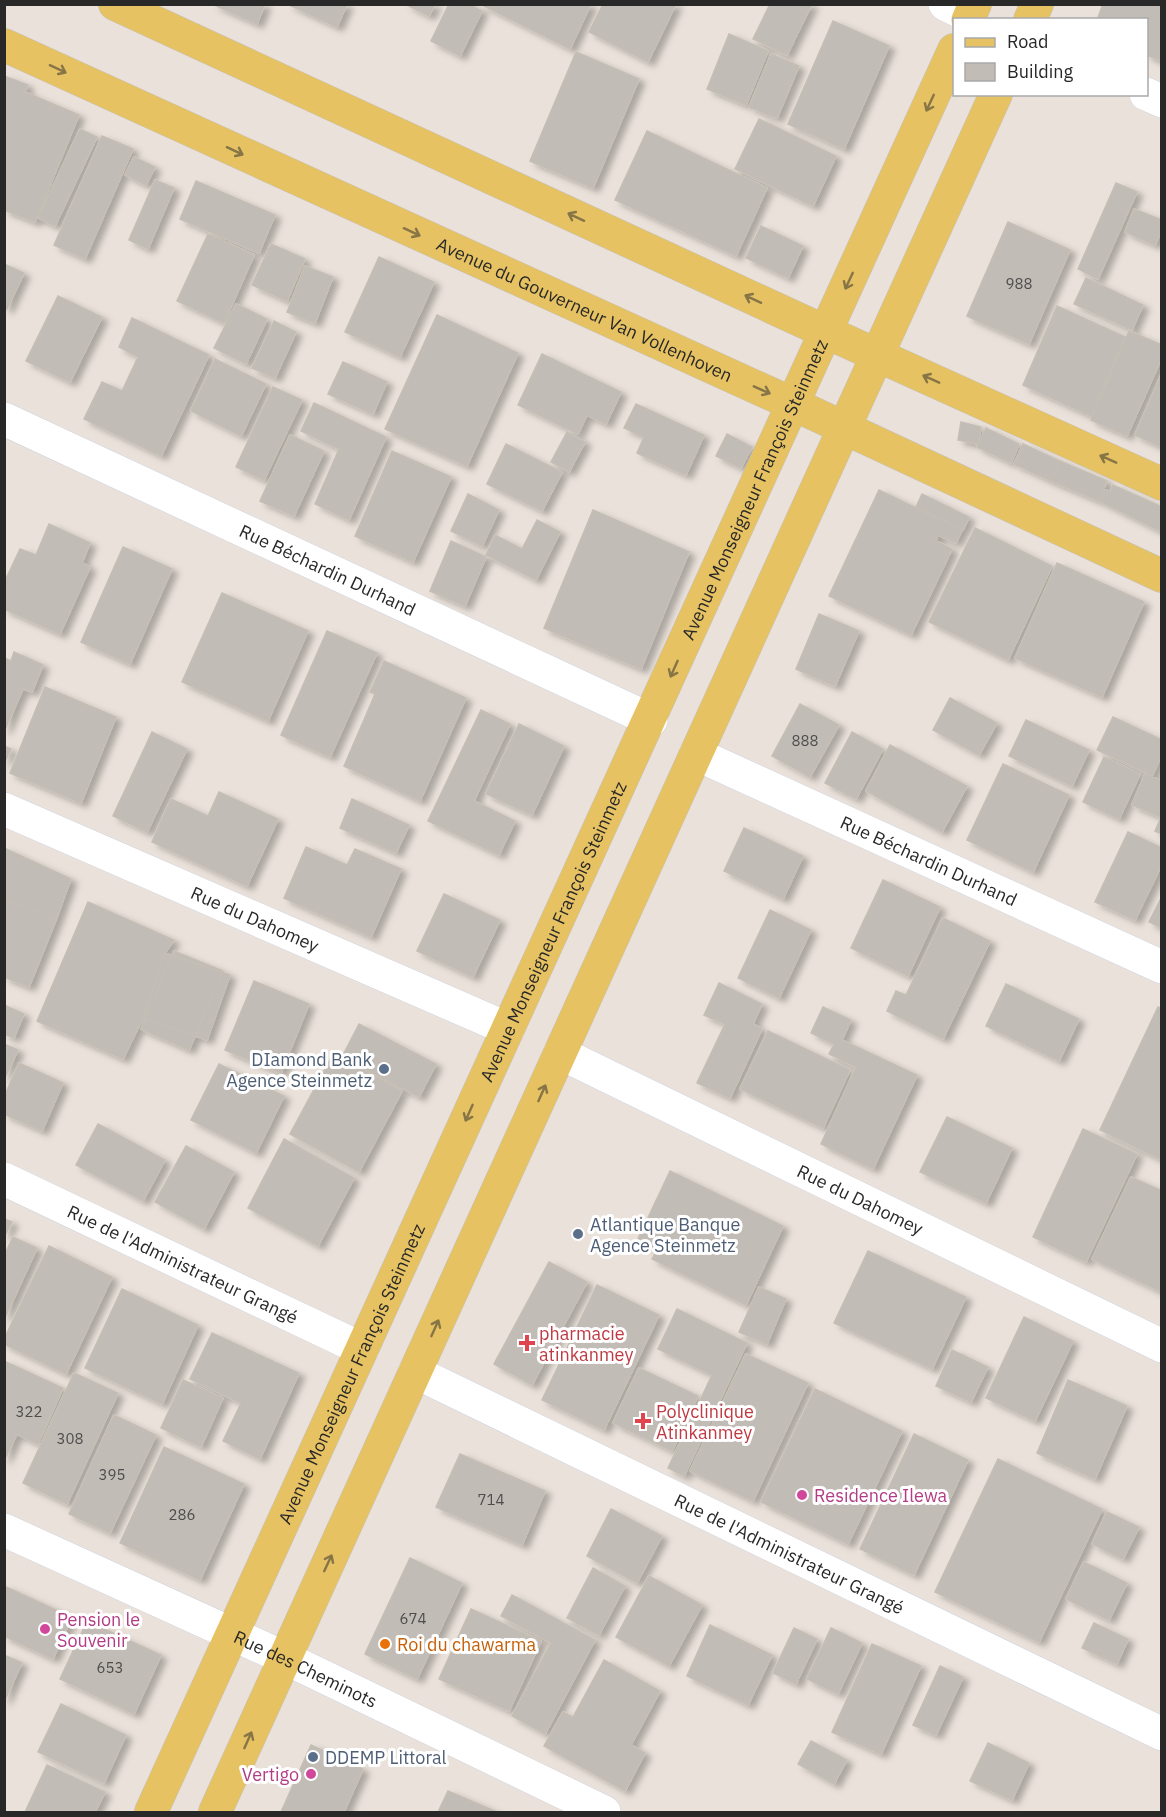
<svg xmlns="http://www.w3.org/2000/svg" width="1166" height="1817" viewBox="0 0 1166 1817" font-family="'IBM Plex Sans',sans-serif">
  <defs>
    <filter id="shadow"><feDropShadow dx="6" dy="4" stdDeviation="3" flood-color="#0004"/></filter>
  </defs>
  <rect width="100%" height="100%" fill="#eae2da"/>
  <path fill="#c2bcb7" stroke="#c5beb4" stroke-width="1.5" filter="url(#shadow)" d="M212,4H265L257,24Z
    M287,4H347L337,27Z
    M405,4H435L429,16Z
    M449,4H469L482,11L460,56L431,41Z
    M480,4H591L570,49Z
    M603,4H676L648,62L589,32Z
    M770,4H812L787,55L753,39Z
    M1103,4H1162V61L1146,55V20H1097Z
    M833,21L889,46L844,149L788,124Z
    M729,34L768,51L746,105L707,89Z
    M576,52L639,79L593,188L530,161Z
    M771,54L799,66L777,118L749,107Z
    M4,76L28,85L25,92L79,115L35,222L4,210Z
    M759,119L836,156L813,206L735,169Z
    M80,129L97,137L55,226L38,218Z
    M647,131L767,188L736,256L615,200Z
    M102,136L133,149L85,259L54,245Z
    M134,157L155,167L146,185L125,175Z
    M155,180L174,188L148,249L129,240Z
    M196,181L275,215L259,253L180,219Z
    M1116,183L1137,192L1098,279L1078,269Z
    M1134,209L1162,220V230L1155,245L1125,232Z
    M1008,222L1070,250L1029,344L967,316Z
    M761,226L803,246L788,278L746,258Z
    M208,234L254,255L224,323L177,301Z
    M271,244L305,259L287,301L252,285Z
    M379,257L434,282L400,357L345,332Z
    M4,264L24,273L7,309L4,308Z
    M305,266L333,277L315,323L287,312Z
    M1086,278L1143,305L1132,330L1074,304Z
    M58,296L102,317L70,382L26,361Z
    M236,304L267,319L246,364L214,348Z
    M1057,306L1125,337L1091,416L1023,385Z
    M437,315L518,353L467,466L385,429Z
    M132,318L209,355L161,456L84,419L102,382L122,391L138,357L119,347Z
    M274,321L296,332L275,378L252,368Z
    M1129,331L1162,345V357L1127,436L1091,420Z
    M542,354L621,392L606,424L587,415L578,434L518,405Z
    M215,359L266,384L241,436L191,411Z
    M343,362L387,382L373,414L328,394Z
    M1162,373V447L1135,435Z
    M273,387L302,400L264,480L236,467Z
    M314,403L386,437L349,520L315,504L339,449L301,431Z
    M636,404L704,435L686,475L637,453L644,437L624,428Z
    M961,422L981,427L978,444L958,440Z
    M986,428L1019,444L1011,463L977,447Z
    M567,432L585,442L569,472L551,462Z
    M727,434L752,447L741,468L716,456Z
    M290,435L324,451L294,516L260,501Z
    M506,444L562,472L542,511L487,484Z
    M1023,444L1060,461L1051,481L1014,464Z
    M392,451L451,477L413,562L355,536Z
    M1060,461L1107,481L1099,501L1051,481Z
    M1113,485L1162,507V532L1099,501L1104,489L1110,492Z
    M879,490L962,530L956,543L938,535L936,541L952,549L911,635L829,596Z
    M468,494L499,510L482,546L451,531Z
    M922,494L969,517L963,530L916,507Z
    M593,510L689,552L641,669L544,628Z
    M537,520L560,532L536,580L486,555L495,535L522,549Z
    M49,524L90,543L82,563L90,567L60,634L4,609V583L20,549L36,555Z
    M975,528L1052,566L1008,660L929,622Z
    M451,541L486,557L465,606L430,591Z
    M123,547L172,569L130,664L81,642Z
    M1057,563L1144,602L1102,697L1015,658Z
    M222,593L308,631L268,721L182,682Z
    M819,614L859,631L835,686L796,669Z
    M327,631L377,653L330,757L281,735Z
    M14,652L43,665L32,692L23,689L4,732V658L11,661Z
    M384,661L466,698L420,801L344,766L375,694L370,692Z
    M45,687L116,717L81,803L10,773Z
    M950,698L997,723L979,755L933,730Z
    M800,704L839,725L810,777L772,756Z
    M481,710L510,724L474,801L515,821L499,855L428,821Z
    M1113,717L1162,740V755L1152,776L1097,750Z
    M1026,720L1089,750L1072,786L1009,756Z
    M519,724L564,746L532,815L486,794Z
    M152,732L187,749L147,832L113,816Z
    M852,732L883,749L856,799L825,783Z
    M890,745L967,786L942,832L866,791Z
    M4,746L11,749L4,764Z
    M1104,757L1140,774L1119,819L1083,802Z
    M1003,764L1069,795L1033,872L967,840Z
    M1145,774L1162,781V834L1155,831L1161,817L1132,805Z
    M219,792L278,819L247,886L152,842L171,799L208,816Z
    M352,799L409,825L396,853L340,828Z
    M744,828L803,856L783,899L724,871Z
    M1128,832L1162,848V864L1135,920L1095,902Z
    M306,847L347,865L355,849L401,869L371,937L284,898Z
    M4,848L71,879L56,920L4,899Z
    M883,880L940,907L908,976L851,948Z
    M444,894L500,920L473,977L417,951Z
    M1162,896V928L1149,922Z
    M4,899L56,920L29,987L4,977Z
    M88,902L174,940L165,953L143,1018L123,1059L37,1021Z
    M770,910L811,930L779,998L738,978Z
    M943,918L990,941L943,1039L887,1011L896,991L906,995Z
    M174,951L223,971L189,1050L141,1029Z
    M165,953L230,975L207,1040L143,1018Z
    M254,981L309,1004L281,1073L225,1050Z
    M719,983L762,1004L753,1024L762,1029L730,1098L697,1083L725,1024L704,1015Z
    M1006,984L1079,1019L1059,1061L986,1026Z
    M4,1005L24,1014L14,1038L4,1034Z
    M823,1007L851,1020L842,1040L917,1075L873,1169L821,1144L856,1067L829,1054L834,1044L811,1033Z
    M1158,1007L1162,1009V1160L1100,1130Z
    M359,1024L436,1064L419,1097L342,1057Z
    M768,1031L850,1070L823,1128L740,1089Z
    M4,1044L18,1050L4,1080Z
    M333,1054L402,1091L359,1172L290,1134Z
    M19,1063L63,1083L42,1131L4,1114V1097Z
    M219,1064L284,1096L256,1153L191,1120Z
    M947,1117L1012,1148L986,1203L920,1172Z
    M98,1124L165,1160L143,1201L76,1165Z
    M1083,1129L1137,1154L1086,1262L1033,1237Z
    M284,1139L354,1178L318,1246L248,1208Z
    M186,1146L234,1172L204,1229L155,1202Z
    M670,1171L783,1226L746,1305L652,1259L657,1250L637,1241Z
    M1131,1177L1162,1191V1292L1092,1259Z
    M4,1219L12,1222L4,1238Z
    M13,1237L37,1248L4,1320V1256Z
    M49,1246L112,1277L66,1374L4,1344V1339Z
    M868,1251L966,1297L932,1369L834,1323Z
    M549,1262L587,1282L532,1385L494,1364Z
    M597,1285L659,1315L604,1430L542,1400Z
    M759,1287L786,1299L767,1344L739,1332Z
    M122,1289L198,1325L162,1404L85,1368Z
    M677,1309L747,1343L684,1476L668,1468L712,1375L658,1349Z
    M1024,1317L1073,1341L1035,1421L986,1398Z
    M212,1333L299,1373L260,1459L223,1441L241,1403L190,1379Z
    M952,1350L988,1367L971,1402L936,1386Z
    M746,1354L808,1383L753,1501L690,1471Z
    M4,1361L63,1388L38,1444L17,1434L4,1461Z
    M639,1368L698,1396L672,1451L613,1423Z
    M74,1373L118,1393L67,1504L23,1483Z
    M183,1380L223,1398L201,1447L161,1428Z
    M1068,1380L1127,1406L1095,1479L1037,1453Z
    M815,1389L902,1431L848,1544L761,1502Z
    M114,1415L156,1435L110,1533L69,1514Z
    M914,1434L968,1460L914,1575L860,1549Z
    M164,1447L244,1484L200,1580L120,1543Z
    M460,1454L545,1491L522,1545L436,1507Z
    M998,1459L1102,1509L1039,1642L935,1592Z
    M611,1509L662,1536L637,1583L587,1556Z
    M1107,1512L1139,1527L1123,1559L1092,1544Z
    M410,1558L462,1583L417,1679L365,1654Z
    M1084,1562L1127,1583L1109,1620L1066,1599Z
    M593,1568L625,1586L599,1635L567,1618Z
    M649,1576L702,1605L669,1666L616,1637Z
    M4,1586L72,1617L53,1659L4,1636Z
    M512,1595L595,1640L545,1734L512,1716L551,1643L501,1616Z
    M471,1609L541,1641L509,1711L439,1679Z
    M87,1621L161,1655L134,1714L60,1679Z
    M1094,1623L1128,1639L1117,1664L1082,1648Z
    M710,1625L772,1655L748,1705L687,1676Z
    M794,1628L817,1639L796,1684L773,1673Z
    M831,1628L862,1643L838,1694L807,1679Z
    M872,1644L921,1666L881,1754L832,1732Z
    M4,1655L22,1663L4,1702Z
    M604,1660L660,1691L631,1745L645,1753L625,1791L544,1746L563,1712L573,1717Z
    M940,1666L963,1677L936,1735L913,1725Z
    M61,1704L126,1735L104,1783L38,1752Z
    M811,1741L847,1760L834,1784L798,1764Z
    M988,1743L1029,1763L1012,1800L970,1781Z
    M311,1745L363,1769L344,1812H281Z
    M47,1765L105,1792L95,1812H25Z
    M448,1791L497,1812H438Z"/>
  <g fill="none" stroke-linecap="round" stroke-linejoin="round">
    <g stroke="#d0d4e0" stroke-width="34">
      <g id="minor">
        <path d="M945,4L970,16"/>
        <path d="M1146,94L1162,101"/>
        <path id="s1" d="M4,419L651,720"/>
        <path id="s2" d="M696,754L1162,967"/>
        <path id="s3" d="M4,809L508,1029"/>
        <path id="s4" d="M560,1053L1162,1346"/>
        <path id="s5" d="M4,1179L362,1349"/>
        <path id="s6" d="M415,1372L1162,1734"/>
        <path id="s7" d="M4,1530L285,1658L604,1812"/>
      </g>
    </g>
    <g stroke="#c3c3c3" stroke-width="34">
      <g id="major">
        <path d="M115,4L826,332L1162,484"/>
        <path d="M968,20L975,4"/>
        <path d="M1030,20L1037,4"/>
        <path id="s8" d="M4,45L793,404L1162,576"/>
        <path id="s9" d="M151,1812C419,1225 687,638 954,50"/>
        <path d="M215,1812L996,94"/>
      </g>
    </g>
    <use href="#minor" stroke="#fff" stroke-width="33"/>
    <use href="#major" stroke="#e6c263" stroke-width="33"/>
  </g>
  <defs><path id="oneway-shaft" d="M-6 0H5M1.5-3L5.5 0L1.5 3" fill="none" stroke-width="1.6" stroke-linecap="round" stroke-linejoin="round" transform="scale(1.5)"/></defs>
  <g stroke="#877546">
    <use href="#oneway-shaft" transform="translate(58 69) rotate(25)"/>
    <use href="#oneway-shaft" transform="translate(930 103) rotate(115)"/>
    <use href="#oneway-shaft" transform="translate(235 151) rotate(25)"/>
    <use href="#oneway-shaft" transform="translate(576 217) rotate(-155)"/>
    <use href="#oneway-shaft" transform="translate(412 232) rotate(25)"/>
    <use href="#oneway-shaft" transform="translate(849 281) rotate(115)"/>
    <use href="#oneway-shaft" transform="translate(753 299) rotate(-155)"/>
    <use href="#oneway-shaft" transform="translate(931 379) rotate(-156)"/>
    <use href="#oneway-shaft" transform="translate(762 390) rotate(24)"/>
    <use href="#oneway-shaft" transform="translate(1108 459) rotate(-156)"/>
    <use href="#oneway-shaft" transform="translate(674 669) rotate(114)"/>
    <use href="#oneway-shaft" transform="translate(542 1093) rotate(-66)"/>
    <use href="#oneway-shaft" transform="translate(469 1113) rotate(114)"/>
    <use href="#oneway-shaft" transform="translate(435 1328) rotate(-66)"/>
    <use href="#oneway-shaft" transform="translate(328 1563) rotate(-65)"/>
    <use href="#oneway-shaft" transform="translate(248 1740) rotate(-66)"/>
  </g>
  <g fill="#5c6f8a" stroke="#fff" stroke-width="2">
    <circle cx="384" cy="1069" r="6"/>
    <circle cx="578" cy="1234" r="6"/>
    <circle cx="313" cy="1757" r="6"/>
  </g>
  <g fill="#e0444e" stroke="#fff" stroke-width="2">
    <path d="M524 1334h6v6h6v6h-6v6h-6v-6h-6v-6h6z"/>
    <path d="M640 1412h6v6h6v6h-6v6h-6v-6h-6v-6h6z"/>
  </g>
  <g fill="#d1479c" stroke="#fff" stroke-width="2">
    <circle cx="802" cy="1495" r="6"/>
    <circle cx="45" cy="1629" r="6"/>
    <circle cx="311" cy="1774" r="6"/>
  </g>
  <circle fill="#e8710a" stroke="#fff" stroke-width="2" cx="385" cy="1644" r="6"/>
  <g text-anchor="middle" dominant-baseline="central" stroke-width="6" stroke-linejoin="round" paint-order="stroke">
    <g font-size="15" fill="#4e4d4c">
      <text x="1019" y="283">988</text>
      <text x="805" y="740">888</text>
      <text x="29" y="1411">322</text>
      <text x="70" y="1438">308</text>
      <text x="112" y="1474">395</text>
      <text x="491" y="1499">714</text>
      <text x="182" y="1514">286</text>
      <text x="413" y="1618">674</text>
      <text x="110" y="1667">653</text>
    </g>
    <g font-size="18" fill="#282828" stroke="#fff">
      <text stroke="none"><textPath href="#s8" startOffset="638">Avenue du Gouverneur Van Vollenhoven</textPath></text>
      <text stroke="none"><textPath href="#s9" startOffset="1454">Avenue Monseigneur François Steinmetz</textPath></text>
      <text stroke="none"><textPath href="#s1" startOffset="357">Rue Béchardin Durhand</textPath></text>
      <text stroke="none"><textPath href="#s2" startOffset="256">Rue Béchardin Durhand</textPath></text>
      <text stroke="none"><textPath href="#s3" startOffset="274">Rue du Dahomey</textPath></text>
      <text stroke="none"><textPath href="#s9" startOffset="968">Avenue Monseigneur François Steinmetz</textPath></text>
      <text stroke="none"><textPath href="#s4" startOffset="334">Rue du Dahomey</textPath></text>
      <text stroke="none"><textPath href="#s5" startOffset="198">Rue de l'Administrateur Grangé</textPath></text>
      <text stroke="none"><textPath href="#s9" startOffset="482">Avenue Monseigneur François Steinmetz</textPath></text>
      <text stroke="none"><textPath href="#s6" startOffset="416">Rue de l'Administrateur Grangé</textPath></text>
      <text stroke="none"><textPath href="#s7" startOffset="332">Rue des Cheminots</textPath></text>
    </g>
    <g font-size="18" fill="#4e5e75" stroke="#fff" text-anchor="start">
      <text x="372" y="1059" text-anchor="end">DIamond Bank<tspan x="372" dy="21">Agence Steinmetz</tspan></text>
      <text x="590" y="1224">Atlantique Banque<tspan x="590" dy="21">Agence Steinmetz</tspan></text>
      <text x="325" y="1757">DDEMP Littoral</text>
    </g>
    <g font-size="18" fill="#be3a42" stroke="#fff" text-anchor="start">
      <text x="539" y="1333">pharmacie<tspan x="539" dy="21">atinkanmey</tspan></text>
      <text x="656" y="1411">Polyclinique<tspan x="656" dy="21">Atinkanmey</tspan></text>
    </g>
    <g font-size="18" fill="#b23c85" stroke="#fff" text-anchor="start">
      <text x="814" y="1495">Residence Ilewa</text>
      <text x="57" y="1619">Pension le<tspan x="57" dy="21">Souvenir</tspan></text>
      <text x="299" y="1774" text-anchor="end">Vertigo</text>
    </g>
    <g font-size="18" fill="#c56008" stroke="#fff" text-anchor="start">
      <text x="397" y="1644">Roi du chawarma</text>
    </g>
  </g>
  <rect width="1166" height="1817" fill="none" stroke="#282828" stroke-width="12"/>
  <rect x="953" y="18" width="195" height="78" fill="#ffffff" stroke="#a9a9a9" stroke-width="1.5"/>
  <rect x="965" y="38" width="30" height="9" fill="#e6c263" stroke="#a9a9a9" stroke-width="1.5"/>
  <text x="1007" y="48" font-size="18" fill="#282828">Road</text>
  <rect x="965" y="63" width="30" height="18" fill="#c2bcb7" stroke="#a9a9a9" stroke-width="1.5"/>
  <text x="1007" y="78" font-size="18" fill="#282828">Building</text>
</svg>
